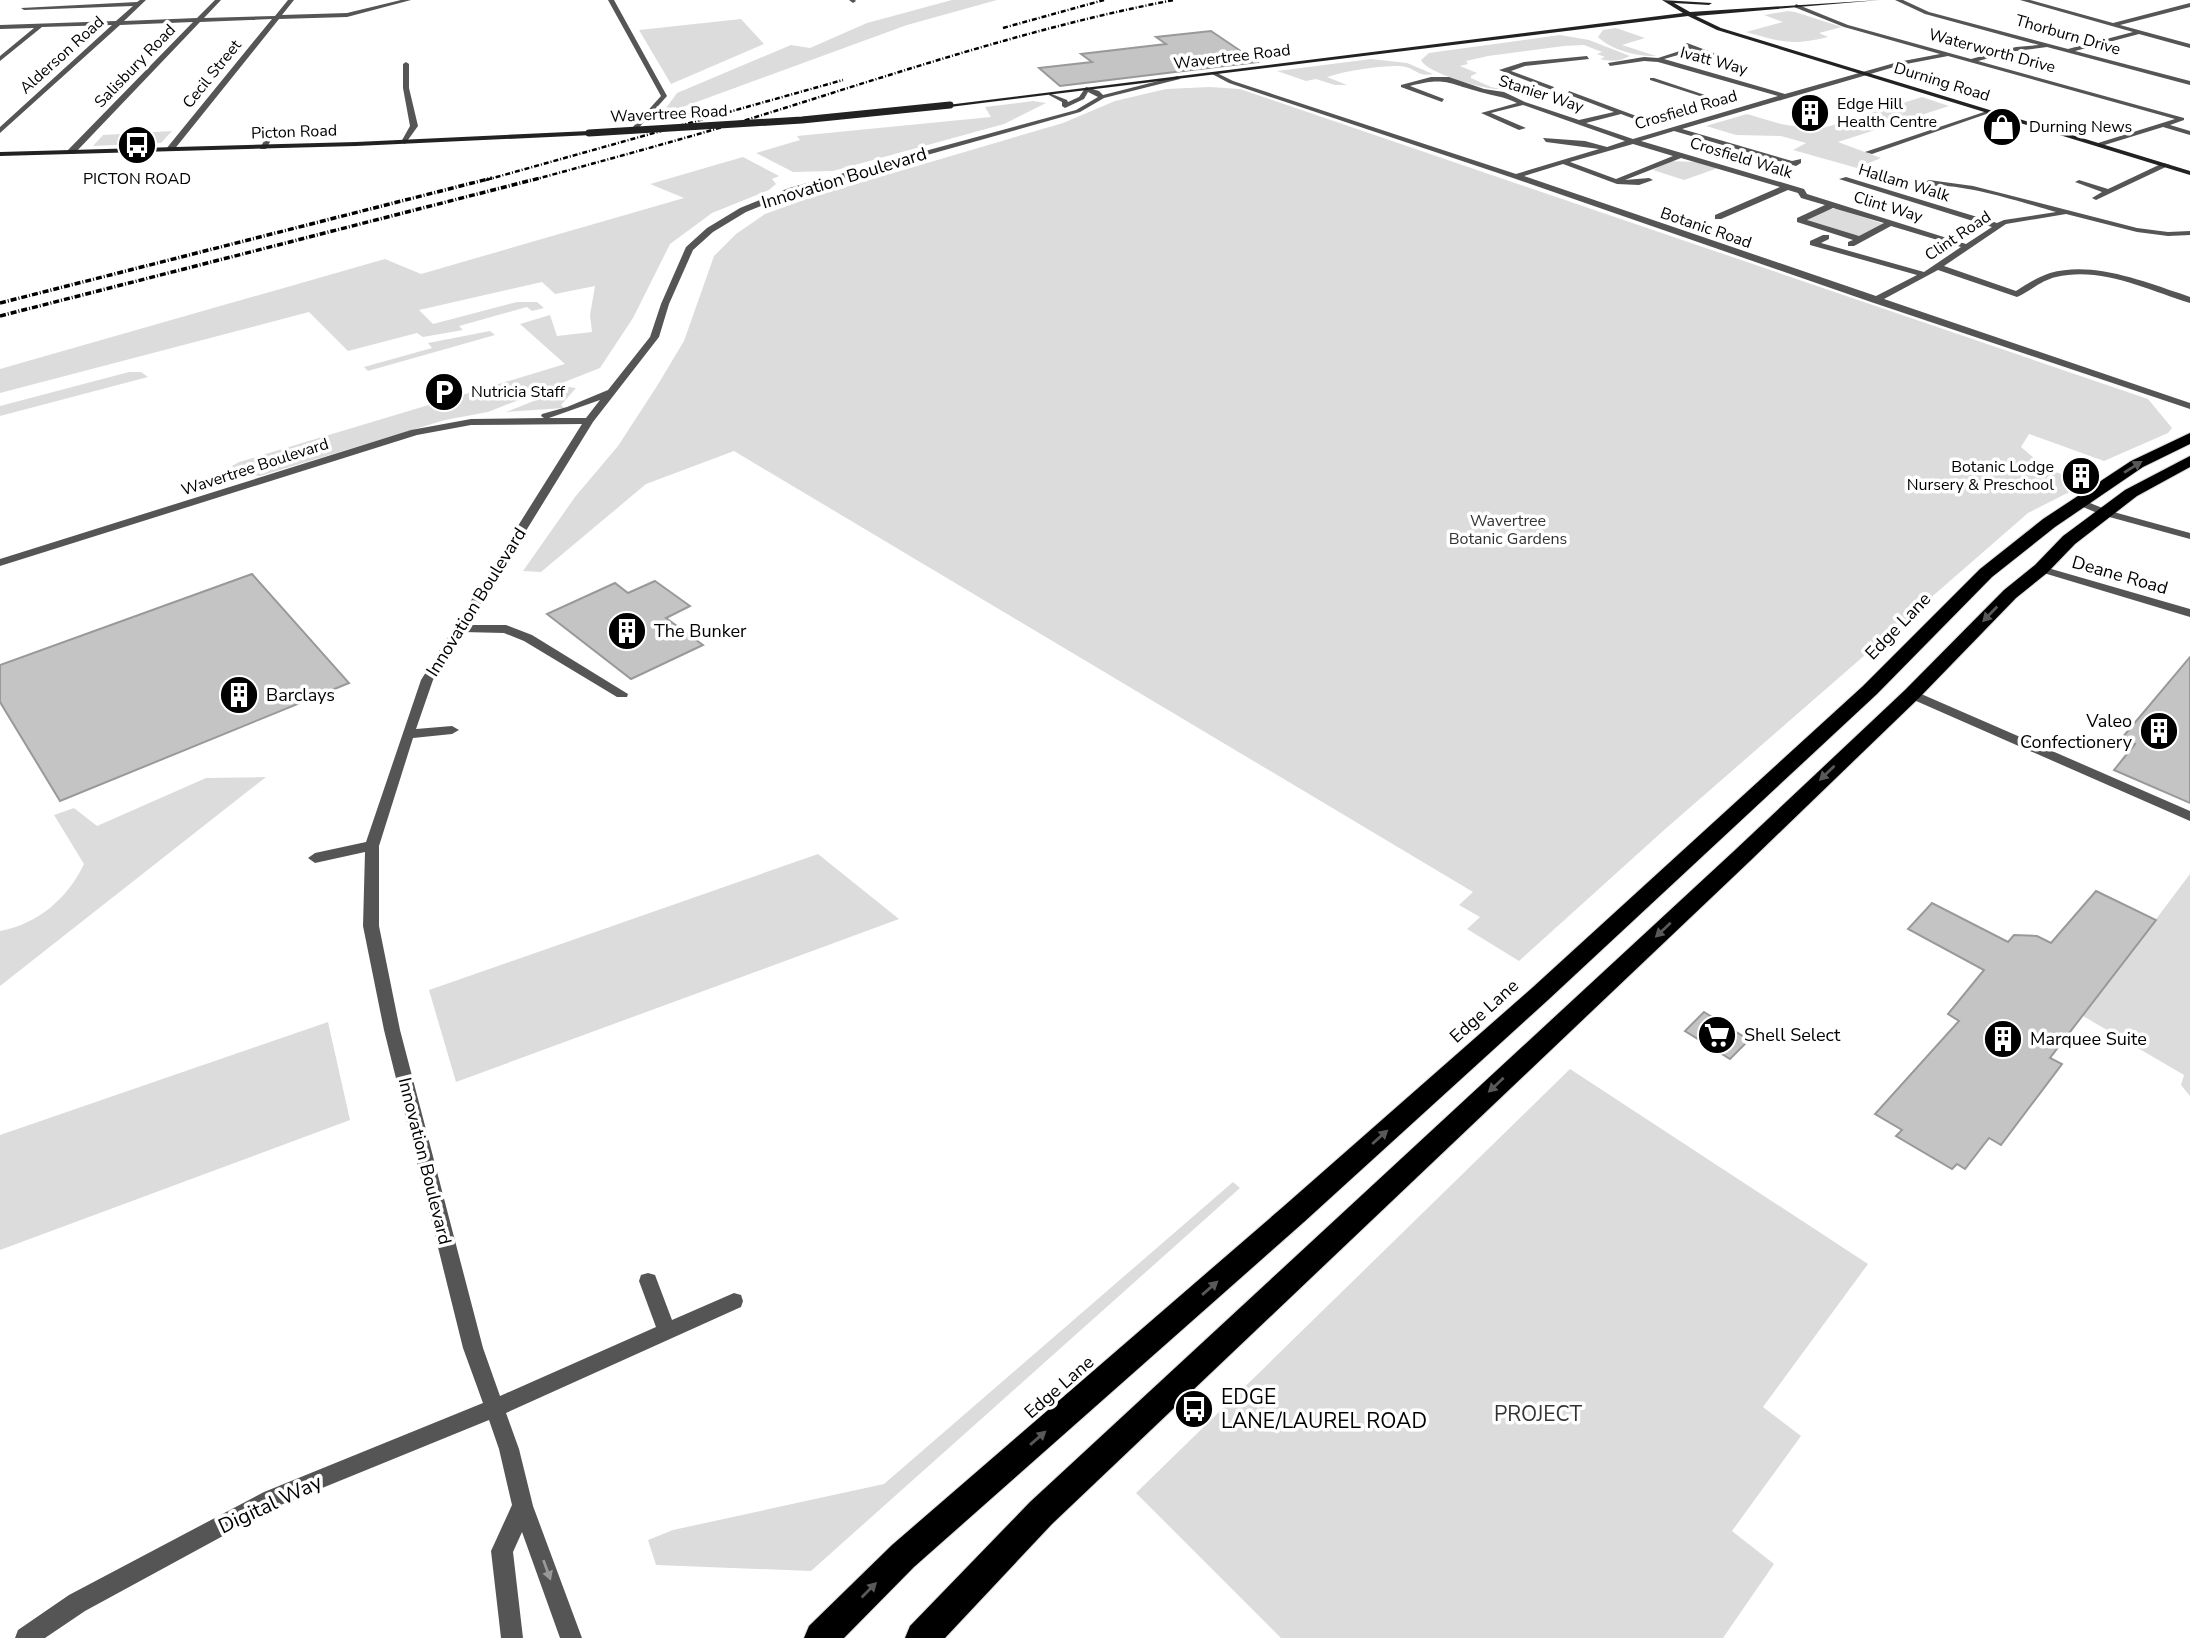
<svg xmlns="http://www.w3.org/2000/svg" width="2190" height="1638" viewBox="0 0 2190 1638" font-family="'Nunito Sans',sans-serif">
  <rect width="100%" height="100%" fill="#fff"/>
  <path fill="#dcdcdc" d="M952,0H997L907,25L661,115L677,93L791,45L810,48L867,23Z
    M1788,11L1795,12L1842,27L1819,33L1828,37C1791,46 1782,42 1746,32L1783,22L1764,15Z
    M741,19L764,44L671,84L639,30Z
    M1616,28L1645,38L1622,45L1656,56C1638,57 1611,50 1598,37L1603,30Z
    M1560,35L1589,40L1630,56C1621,61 1611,62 1600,59L1605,57L1597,54L1602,52L1584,45L1564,46L1488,56L1466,61L1468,64L1460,66L1477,73L1471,76V78L1491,87L1501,89H1496C1480,88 1427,73 1421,60L1429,53L1443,51Z
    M1371,59L1407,63L1433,74C1417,78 1415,66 1399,66C1376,66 1350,70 1327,77L1347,85H1335L1316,79L1306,81L1277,71Z
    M1210,87L1240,89L2148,399L2172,428L2168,433L2104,461L2029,434L2021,447L2047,469L2087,483L2028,513L1663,831L1519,961L1467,929L1480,917L1459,905L1473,892L734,451L646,484L541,572L523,571L575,497L618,446L657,386L684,341L714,256L736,234L765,214L815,196L1063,123L1115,101L1166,89Z
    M1922,97L1949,106L1838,142L1881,158L1857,168L1793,150L1806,143L1781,136L1736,135L1706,126L1747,114L1781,124L1817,130Z
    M1033,101L1046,103L1004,124L833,171L793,172L756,153L800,140L797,136L991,117L985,107Z
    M172,131L161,143L93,146L103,135Z
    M743,157L779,176L772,179L776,184L769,190L712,213L670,244L633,318L600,368L488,412L445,420L260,476L238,474L232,466L239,462L565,364L520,324L550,315L557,336L592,332L590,315L595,286L555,294L542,282L419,310L433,324L517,302H537L544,308L532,311L527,307L459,326L463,330L423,337L417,333L348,351L309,312L0,393V369L385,259L421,274L684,198L650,184Z
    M1669,161L1698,162L1718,168L1684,180L1653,170Z
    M1831,209H1838L1884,224L1857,237L1809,222L1807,219Z
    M490,331L495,335L368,371L364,367L432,348L428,343Z
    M129,372H141L148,377L0,416V406Z
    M569,387L576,388L561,405L564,408L506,412Z
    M266,777L0,986V931C38,924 68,898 84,864L54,815L74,808L97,826L206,778Z
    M818,854L899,919L456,1082L429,990Z
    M2190,874V1096L2181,1085L2184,1075L2083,1016Z
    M328,1022L350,1120L0,1250V1135Z
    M1570,1069L1868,1264L1763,1407L1801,1436L1732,1531L1774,1564L1723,1638H1281L1136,1493Z
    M1233,1182L1240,1188L811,1571L656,1565L648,1540L673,1530L884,1484Z"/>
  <path fill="#c4c4c4" stroke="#999" stroke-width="2" d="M1211,31L1257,62L1060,86L1039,68L1092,62L1081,54L1166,44L1156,37Z
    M252,574L349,683L60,801L0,702V665Z
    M655,581L690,606L666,618L703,645L631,679L547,614L615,583L628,593Z
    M2190,657V803L2114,770L2135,744L2122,738Z
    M2096,891L2156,920L2050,1058L2062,1064L2001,1145L1989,1138L1965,1169L1957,1164L1952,1169L1896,1136L1902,1130L1875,1114L1959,1021L1948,1014L1984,970L1908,929L1932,903L2008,942L2014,935L2037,936L2051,943Z
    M1704,1012L1749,1040L1730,1059L1685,1031Z"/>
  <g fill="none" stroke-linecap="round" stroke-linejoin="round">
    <g stroke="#dbdbdb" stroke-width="2">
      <path id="highway" d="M2190,433V444L2143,467L2055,527L1992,577L1877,694L1548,1000L1304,1222L914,1567L844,1638H804L809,1626L892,1545L1284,1206L1532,988L1863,686L1980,569L2043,519L2131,461Z
        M2190,456V467L2137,496L2075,544L2047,573L2016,598L1919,698L1750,861L1052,1524L945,1638H905L910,1626L1030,1502L1734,851L1905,690L2004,590L2035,565L2063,536L2125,490Z"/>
    </g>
    <path fill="#555" fill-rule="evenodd" d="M140,0H146L124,21L197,18L215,0H221L204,18L275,16L288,0H294L282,15L347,13L401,0H411L347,17L279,19L173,151L166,149L272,19L200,22L74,154H68V150L193,22L120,25L0,133V127L112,25L42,27L0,61V56L34,28L0,29V25L116,21L133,6L24,10L21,8L137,2Z
      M608,0H614L667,96L635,132L632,128L661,96Z
      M849,0H855L856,1L853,3Z
      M1895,0H1903L1929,12L2068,49L2133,32L2020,0H2030L2113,23L2190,3V7L2120,25L2190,44V48L2139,34L2075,51L2190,81V85L2047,47L2016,51L1978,61L2184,118V120L2170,125L2190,131V135L2163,127L2098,147V143L2175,119L1948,56L1901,65L1682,129L1792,161L1801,159V163L1796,166L1674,131L1641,141L1804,189L1807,194L1966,244L1992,227L1839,179L1846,177L1997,223L2004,220L2056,212C2024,203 1950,178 1921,188L1917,186L1929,180L1973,186L2137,228L2168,232L2190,231V235L2168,236L2137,232L2066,214L2006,224L1944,266L2016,291C2027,284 2038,277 2050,273C2091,261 2140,280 2179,293L2190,297V303C2148,290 2101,266 2056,277C2042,280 2030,291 2017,297L1938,270L1884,299L2190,403V409L1871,302L1513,178L1229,83L1212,74L1217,73L1233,81L1516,174L1599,149L1546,142L1543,138L1585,141L1607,147L1625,141L1523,105L1491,113L1526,128L1519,130L1481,113L1517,103C1503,96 1494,96 1480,92C1446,83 1446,77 1410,86L1444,99L1442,102L1401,87V85L1431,77H1449L1484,89L1504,92L1525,102L1579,120L1614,112L1567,94L1569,91L1639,117L1637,120L1621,114L1586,123L1633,139L1778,96L1658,62L1644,61L1610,66L1608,63L1644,57L1658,58L1689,48L1684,45L1687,43L1719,55L1716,57L1696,50L1664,59L1785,94L1898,62L1940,54L1844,27L1794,7L1796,4L1848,25L1971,59L2016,47L2039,45L1925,14ZM1633,144L1673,156L1616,179L1570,162ZM1681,158L1780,187L1715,215V219H1721L1788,190L1798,193L1801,198L1825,205L1797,218V222L1853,240L1848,242V246H1854L1891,226L1961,247L1924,272L1821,243L1829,239V235H1823L1810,241V245L1917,275L1876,296L1524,176L1563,164L1617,184L1639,185L1653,180L1649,178L1625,180ZM1833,208L1884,223L1859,236L1807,220Z
      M1587,56L1589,59L1525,66L1511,71L1554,87L1552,90L1499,70L1524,62Z
      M406,62L409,64V88L418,126L405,144L401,142L410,126L403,88V64Z
      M1178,76L1180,79L1104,98L1080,112L795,192L746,212L713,232L693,250L669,304L659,337L593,422L468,625H506L532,635L628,694L627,697H617L524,641L504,633L463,632L433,680L416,729L452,726L459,730L452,734L413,738L379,846V926L400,1030L483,1348L500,1396L656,1327L639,1281L641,1275L648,1273L655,1275L672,1320L734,1293L741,1295L743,1301L741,1307L506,1413L519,1449L533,1506L582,1638H560L522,1532L513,1552L523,1638H501L491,1551L512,1505L499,1449L489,1420L278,1506L85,1611L45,1638H15L18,1630L69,1595L264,1492L483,1403L463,1348L384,1030L363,926L365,852L315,863L308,858L315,853L366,842L421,680L582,424L471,425L417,435L0,566V559L411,430L471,419L544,418L541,416L542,414L567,407L608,390L650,337L661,304L686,247L707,228L740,208L789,188L1076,110L1098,97L1088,92L1084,99L1065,108L1062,106V102L1049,95V93L1067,100L1068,102L1079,97L1086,87L1099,91L1103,95ZM600,400L586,418H549Z
      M1650,78H1654L1711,97L1706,98L1650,80Z
      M1990,110L1995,111L1872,154L1865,152Z
      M271,126L278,128L266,149H260Z
      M2163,163L2170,165L2096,200L2092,198L2102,192L2075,182L2079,180L2108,189Z
      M2080,499L2110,511L2190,533V539L2102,515L2076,504L2075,502Z
      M2041,566L2190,609V617L2037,571V567Z
      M1912,690L2190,811V821L1907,697L1906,694L1907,691Z"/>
    <path fill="#222" fill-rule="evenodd" d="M1662,0L1712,3L1709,5L1674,3L1690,12L1880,0L1696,16L1721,28L2190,171V175L1717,30L1688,16L950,107L947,105L1683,13Z
      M589,131L592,135L356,146L0,156V152L356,142Z"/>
    <use href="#highway" fill="#000" fill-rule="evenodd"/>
    <path stroke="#000" stroke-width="2.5" stroke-dasharray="5 2 1 2" stroke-linecap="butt" d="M1003,28L1104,0
      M486,180L843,80
      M533,180C609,159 684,139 759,116C897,73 1032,27 1174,0"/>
    <path stroke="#000" stroke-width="3.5" stroke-dasharray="6 2 1 2" stroke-linecap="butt" d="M0,303L492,178
      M0,316L540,178"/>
    <path stroke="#222" stroke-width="7" d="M589,133L802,120L950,105"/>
  </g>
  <defs><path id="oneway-solid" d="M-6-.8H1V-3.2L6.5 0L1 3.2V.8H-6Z" transform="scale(1.75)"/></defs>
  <g fill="#595959">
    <use href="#oneway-solid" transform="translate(2133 467) rotate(-32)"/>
    <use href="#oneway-solid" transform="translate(1990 614) rotate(134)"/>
    <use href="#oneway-solid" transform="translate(1827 773) rotate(136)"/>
    <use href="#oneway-solid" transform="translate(1663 930) rotate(137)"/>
    <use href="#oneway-solid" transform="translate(1496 1085) rotate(137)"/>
    <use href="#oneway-solid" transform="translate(1380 1137) rotate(-42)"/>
    <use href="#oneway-solid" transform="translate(1210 1288) rotate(-41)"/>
    <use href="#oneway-solid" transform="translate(1038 1438) rotate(-41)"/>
    <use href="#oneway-solid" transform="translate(869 1590) rotate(-45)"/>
  </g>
  <use fill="#999" href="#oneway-solid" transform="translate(547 1570) rotate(70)"/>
  <defs>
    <g id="building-disc" transform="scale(2.0125)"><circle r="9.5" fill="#000" stroke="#fff"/><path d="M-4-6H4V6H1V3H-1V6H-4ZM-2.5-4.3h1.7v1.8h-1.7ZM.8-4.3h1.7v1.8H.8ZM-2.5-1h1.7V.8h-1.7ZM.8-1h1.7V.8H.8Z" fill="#fff"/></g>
    <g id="shop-disc" transform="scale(2.0125)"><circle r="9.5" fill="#000" stroke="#fff"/><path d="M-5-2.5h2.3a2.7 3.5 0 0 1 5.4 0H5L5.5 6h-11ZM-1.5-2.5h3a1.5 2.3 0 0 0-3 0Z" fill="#fff"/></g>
    <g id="bus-disc" transform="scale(2.0125)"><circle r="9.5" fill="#000" stroke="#fff"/><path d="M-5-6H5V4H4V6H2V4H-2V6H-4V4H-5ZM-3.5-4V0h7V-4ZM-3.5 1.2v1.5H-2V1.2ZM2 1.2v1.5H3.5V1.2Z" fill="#fff"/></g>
    <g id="parking-disc" transform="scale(2.0125)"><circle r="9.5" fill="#000" stroke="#fff"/><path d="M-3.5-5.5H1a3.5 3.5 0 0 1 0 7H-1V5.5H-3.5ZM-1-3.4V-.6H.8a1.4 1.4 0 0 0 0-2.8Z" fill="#fff"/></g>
    <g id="supermarket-disc" transform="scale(2.0125)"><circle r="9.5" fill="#000" stroke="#fff"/><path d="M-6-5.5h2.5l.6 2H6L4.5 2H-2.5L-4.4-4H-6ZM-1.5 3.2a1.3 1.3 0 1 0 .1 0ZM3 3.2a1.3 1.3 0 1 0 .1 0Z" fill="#fff"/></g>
  </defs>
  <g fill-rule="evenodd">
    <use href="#building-disc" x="1810" y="113"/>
    <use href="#shop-disc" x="2002" y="127"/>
    <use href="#bus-disc" x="137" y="145"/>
    <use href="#parking-disc" x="444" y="392"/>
    <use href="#building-disc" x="2081" y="476"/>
    <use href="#building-disc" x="627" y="631"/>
    <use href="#building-disc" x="239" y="695"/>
    <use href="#building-disc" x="2159" y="731"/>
    <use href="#supermarket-disc" x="1717" y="1035"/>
    <use href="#building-disc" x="2003" y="1039"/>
    <use href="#bus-disc" x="1194" y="1409"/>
  </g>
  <g text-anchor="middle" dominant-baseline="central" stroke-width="7" stroke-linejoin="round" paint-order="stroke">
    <g font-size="16" fill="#000" stroke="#fff">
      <text transform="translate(2068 35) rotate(16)">Thorburn Drive</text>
      <text transform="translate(1992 51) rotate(15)">Waterworth Drive</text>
      <text transform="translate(62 55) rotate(-42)">Alderson Road</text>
      <text transform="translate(1232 57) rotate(-7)">Wavertree Road</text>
      <text transform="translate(1714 61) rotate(15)">Ivatt Way</text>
      <text transform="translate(135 66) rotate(-46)">Salisbury Road</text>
      <text transform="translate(212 74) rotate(-51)">Cecil Street</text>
      <text transform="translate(1942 82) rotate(17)">Durning Road</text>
      <text transform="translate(1541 94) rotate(18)">Stanier Way</text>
      <text transform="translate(1686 110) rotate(-16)">Crosfield Road</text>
      <text transform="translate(669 114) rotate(-3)">Wavertree Road</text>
      <text transform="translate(294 132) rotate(-2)">Picton Road</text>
      <text transform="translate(1741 158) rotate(17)">Crosfield Walk</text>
      <text transform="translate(1904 183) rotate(17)">Hallam Walk</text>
      <text transform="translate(1888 207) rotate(17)">Clint Way</text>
      <text transform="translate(1706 228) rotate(19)">Botanic Road</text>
      <text transform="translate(1958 236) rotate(-34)">Clint Road</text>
      <text transform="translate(255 467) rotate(-18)">Wavertree Boulevard</text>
    </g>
    <g font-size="16" fill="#000" stroke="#fff" text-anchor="start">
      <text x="1837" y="104">Edge Hill<tspan x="1837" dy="18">Health Centre</tspan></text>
      <text x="2029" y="127">Durning News</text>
      <text x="137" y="179" text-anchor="middle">PICTON ROAD</text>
      <text x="471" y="392">Nutricia Staff</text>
      <text x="2054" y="467" text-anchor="end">Botanic Lodge<tspan x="2054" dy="18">Nursery &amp; Preschool</tspan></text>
    </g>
    <g font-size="16" fill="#333" stroke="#fff">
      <text x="1508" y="521">Wavertree<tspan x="1508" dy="18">Botanic Gardens</tspan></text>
    </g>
    <g font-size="18" fill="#000" stroke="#fff">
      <text transform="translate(844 178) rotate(-17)">Innovation Boulevard</text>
      <text transform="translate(2120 575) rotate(16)">Deane Road</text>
      <text transform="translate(476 602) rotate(-58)">Innovation Boulevard</text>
      <text transform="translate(1898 626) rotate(-46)">Edge Lane</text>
      <text transform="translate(1484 1011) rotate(-42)">Edge Lane</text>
      <text transform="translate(425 1161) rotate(76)">Innovation Boulevard</text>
      <text transform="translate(1059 1387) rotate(-41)">Edge Lane</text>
    </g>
    <g font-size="18" fill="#000" stroke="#fff" text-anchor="start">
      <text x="654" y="631">The Bunker</text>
      <text x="266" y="695">Barclays</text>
      <text x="2132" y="721" text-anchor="end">Valeo<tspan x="2132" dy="21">Confectionery</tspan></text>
      <text x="1744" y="1035">Shell Select</text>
      <text x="2030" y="1039">Marquee Suite</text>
    </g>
    <g font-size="21" fill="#000" stroke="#fff" text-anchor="start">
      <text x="1221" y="1397">EDGE<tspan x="1221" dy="24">LANE/LAUREL ROAD</tspan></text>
    </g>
    <g font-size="21" fill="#333" stroke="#fff">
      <text x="1538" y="1414">PROJECT</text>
    </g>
    <g font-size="21" fill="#000" stroke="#fff">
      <text transform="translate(270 1504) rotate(-25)">Digital Way</text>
    </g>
  </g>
</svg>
